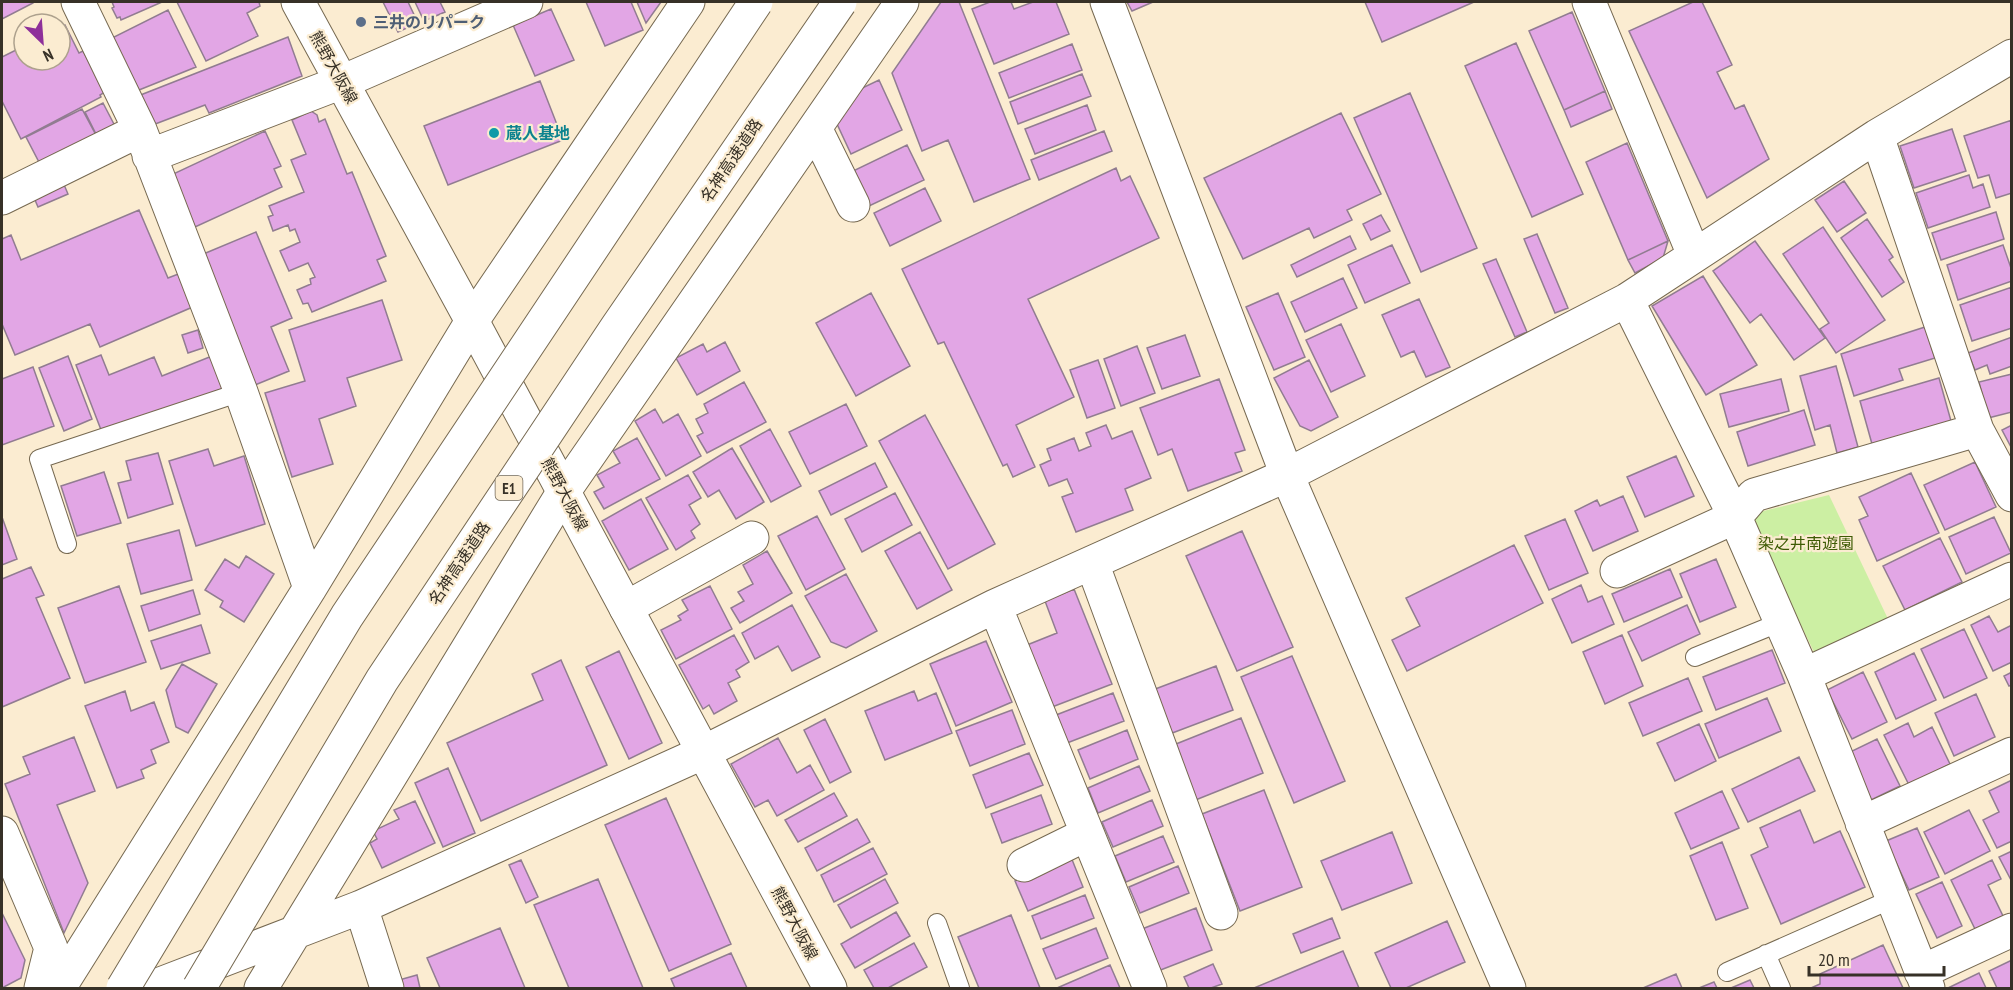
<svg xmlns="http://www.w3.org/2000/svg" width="2013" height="990" viewBox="0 0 2013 990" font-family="'PT Sans Narrow','Noto Sans JP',sans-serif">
  <rect width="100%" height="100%" fill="#fbecd1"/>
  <path fill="#ccefa3" d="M1829,495L1889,621L1815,654L1747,515Z"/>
  <path fill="#e2a6e5" stroke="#917c91" stroke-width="1.5" d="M2,2H33V3L2,19Z
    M112,2H162L121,20L120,17L117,18L112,8L114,7Z
    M177,2H259L260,6L247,13L258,36L206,61Z
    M383,2H408L418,23L398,32Z
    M415,2H440L445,12L424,21Z
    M586,2H631L643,30L605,46Z
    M637,2H661L646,23Z
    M941,2H959L1030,179L974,202L948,140L922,151L892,73Z
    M990,2H1011L1014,9L1033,2H1056L1069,34L994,64L972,9Z
    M1127,2H1153L1132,11Z
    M1365,2H1474L1382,42Z
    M1693,2H1702L1732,65L1717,72L1735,109L1744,105L1769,159L1707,198L1629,31Z
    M551,9L574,60L535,76L513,25Z
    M168,10L196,67L139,90L112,38Z
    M1572,12L1605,91L1564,110L1529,31Z
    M65,25L79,53L83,51L105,92L100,95L101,97L21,139L2,101V57L24,46V60H60V28Z
    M288,37L302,76L209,113L205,105L150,126L138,96Z
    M1516,43L1583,194L1532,217L1465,66Z
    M1072,44L1082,70L1009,98L999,73Z
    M1082,74L1091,96L1018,124L1010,102Z
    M879,80L902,130L851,154L837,124L858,90Z
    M540,81L563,140L448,185L424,126Z
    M1605,91L1612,109L1571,127L1564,110Z
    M1410,93L1477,248L1421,272L1354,118Z
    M103,103L116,128L97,136L85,112Z
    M1087,105L1096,130L1035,154L1025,129Z
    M82,109L97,137L41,166L26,137Z
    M311,111L317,115L319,122L325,119L347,174L352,172L386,256L377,260L386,281L312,312L308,303L303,304L297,290L311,284L310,279L315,277L308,263L289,271L280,251L300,242L295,229L290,231L288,225L273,231L268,217L273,215L269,206L304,192L291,160L306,154L292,120Z
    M1341,113L1381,194L1347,210L1352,220L1314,238L1309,228L1243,259L1204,178Z
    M2012,120V193L1996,198L1989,175L1978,178L1964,136Z
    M1952,129L1966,171L1914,188L1900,146Z
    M265,131L281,166L274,169L282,187L195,227L171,175Z
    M1104,131L1112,151L1039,180L1031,160Z
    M1627,143L1668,241L1628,260L1586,162Z
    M907,145L924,180L869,206L853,171Z
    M1116,168L1121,181L1130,176L1159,238L1028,299L1074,397L1016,425L1035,467L1013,477L1007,464L1003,466L944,342L938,344L902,269Z
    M1969,175L1973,188L1983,184L1990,207L1928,228L1916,193Z
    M62,180L68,194L38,207L32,193Z
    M1844,181L1866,213L1837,232L1815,200Z
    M925,188L941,221L890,246L874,213Z
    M139,210L168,278L181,273L195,306L100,347L90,324L15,355L2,324V239L11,235L21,260Z
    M1996,212L2004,239L1941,260L1932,233Z
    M1381,215L1390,231L1371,240L1363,224Z
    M1867,219L1893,257L1889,260L1904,282L1882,297L1841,238Z
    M1823,227L1885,320L1836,353L1820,329L1829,323L1783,254Z
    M256,232L292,318L271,327L289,371L255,385L201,255Z
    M1537,234L1568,308L1555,313L1524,239Z
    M1350,236L1356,249L1297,277L1291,265Z
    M1668,241L1663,258L1635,273L1628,260Z
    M1755,241L1825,338L1794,360L1761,314L1750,323L1713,271Z
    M1392,245L1410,283L1365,303L1348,265Z
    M2003,245L2012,271V281L1958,300L1947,265Z
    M1496,259L1527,332L1515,337L1483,264Z
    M1703,276L1757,365L1706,395L1652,306Z
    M1343,278L1357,308L1305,332L1291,302Z
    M2012,287V328L1972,341L1960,305Z
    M871,293L910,366L856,396L816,323Z
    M1278,293L1305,357L1274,370L1246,307Z
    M1419,299L1450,367L1426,377L1414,351L1401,357L1382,315Z
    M382,300L402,360L347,378L356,406L319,419L333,464L292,477L265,393L305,381L289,330Z
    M1341,324L1365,376L1331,392L1306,340Z
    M1925,327L1935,358L1899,369L1903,380L1854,396L1841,354Z
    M198,330L203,348L188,353L182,335Z
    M1185,335L1200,376L1162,389L1147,348Z
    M2012,337V366L1990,374L1987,365L1975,370L1968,353Z
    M725,342L740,371L697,395L676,358L703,344L707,352Z
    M1137,346L1155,393L1121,406L1104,359Z
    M101,355L109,375L154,357L162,376L212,356L224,388L103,435L76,365Z
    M68,356L92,419L64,431L39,368Z
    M1098,360L1115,408L1087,418L1070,370Z
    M1309,360L1338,417L1311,431L1300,426L1274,378Z
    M1836,366L1858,447L1837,453L1830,425L1815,430L1800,376Z
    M33,367L54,426L2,445V379Z
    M2012,374V412L1988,418L1979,382Z
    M1939,378L1951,421L1872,444L1860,401Z
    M1219,379L1245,450L1235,453L1242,471L1188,491L1172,449L1158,455L1140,408Z
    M1781,379L1789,411L1729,427L1720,394Z
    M744,382L766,422L707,453L697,436L703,433L696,419L708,413L704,404Z
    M846,404L867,446L810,474L789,432Z
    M655,409L663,423L678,414L701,456L666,476L635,421Z
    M1804,410L1815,445L1748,466L1737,432Z
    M925,415L995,544L948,569L879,441Z
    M1106,425L1112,439L1132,431L1151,478L1125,489L1133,510L1076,532L1062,497L1073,493L1067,479L1049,486L1040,465L1051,460L1047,449L1074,438L1079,451L1091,446L1086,433Z
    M2012,425V449L2002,430Z
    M770,429L801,486L771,502L740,446Z
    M637,438L660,479L604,509L594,492L604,487L597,475L620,463L613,451Z
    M732,448L764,502L736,519L719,490L708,497L693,472Z
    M208,449L214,466L244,456L265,524L196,546L169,461Z
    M158,453L173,504L128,518L118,483L131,480L126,461Z
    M1676,456L1694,496L1645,517L1627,477Z
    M1975,462L1996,507L1945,530L1924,485Z
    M875,463L887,487L831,515L819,491Z
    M104,472L121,523L77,536L61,486Z
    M1911,473L1939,533L1877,561L1859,520L1868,516L1859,497Z
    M688,475L701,498L689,505L700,524L691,531L695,538L676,550L646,498Z
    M895,493L912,525L862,552L845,519Z
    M1623,496L1638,531L1593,551L1575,511L1597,500L1600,506Z
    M641,499L668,549L629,570L602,521Z
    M817,516L845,569L806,590L778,536Z
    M2,517L17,559L2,565Z
    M1994,517L2011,553L1966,574L1949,537Z
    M1565,519L1588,573L1549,590L1525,536Z
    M179,530L192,580L141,594L127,544Z
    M1242,531L1293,647L1237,671L1186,556Z
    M920,532L952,590L917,609L885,551Z
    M1940,538L1962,582L1905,610L1883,566Z
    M1514,545L1543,603L1407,671L1392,640L1420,626L1406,598Z
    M767,551L792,593L740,623L731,608L744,601L738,592L753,584L743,565Z
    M246,556L274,574L244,622L220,607L223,601L205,590L225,559L239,568Z
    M1716,559L1736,607L1700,622L1680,574Z
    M31,567L44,595L36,598L70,678L2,707V579Z
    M1670,569L1682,597L1624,622L1612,594Z
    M846,574L877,631L846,648L831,642L805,596Z
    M1581,585L1588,602L1602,596L1614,624L1572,643L1552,599Z
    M119,586L146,662L85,683L58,608Z
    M710,586L732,629L676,659L661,630L681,620L678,616L688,610L682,600Z
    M1074,589L1112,684L1052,707L1027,645L1057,633L1045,601Z
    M193,590L200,614L149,631L141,606Z
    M792,605L820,657L792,671L778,646L755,659L742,633Z
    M1687,605L1700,634L1642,661L1628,632Z
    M1989,616L1998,632L2012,625V662L1993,671L1971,625Z
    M201,625L210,653L161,669L151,641Z
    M1964,629L1987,678L1944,698L1921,649Z
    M734,635L749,662L736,670L740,677L728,683L737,701L714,714L709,705L703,709L679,665Z
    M1622,635L1643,686L1605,704L1583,652Z
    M986,641L1012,702L956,726L930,664Z
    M1772,650L1785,683L1716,710L1703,677Z
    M619,651L662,743L629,759L586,667Z
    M1914,653L1936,700L1896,719L1875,672Z
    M1292,656L1345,781L1294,803L1241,677Z
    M561,660L607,765L481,821L447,743L543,700L532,674Z
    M182,664L217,684L188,733L176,727L166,690Z
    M1216,666L1233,710L1167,735L1150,691Z
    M1863,672L1887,722L1852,739L1827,690Z
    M2012,672V685L2009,686L2004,676Z
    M1688,678L1702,711L1643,736L1629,703Z
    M125,691L131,711L154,702L169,742L151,750L156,763L141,770L144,778L117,788L85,706Z
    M914,691L918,701L936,693L952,733L885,760L865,711Z
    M1113,693L1124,721L1067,743L1056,715Z
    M1976,694L1995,737L1954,756L1935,713Z
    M1767,698L1781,731L1719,758L1705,724Z
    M1012,710L1025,744L970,766L956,731Z
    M1241,718L1263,773L1193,801L1171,746Z
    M825,719L851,772L830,783L804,730Z
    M1908,723L1914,737L1932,727L1950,764L1909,785L1884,735Z
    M1699,724L1716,761L1675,781L1657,743Z
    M1127,730L1138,759L1090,779L1078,750Z
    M74,737L95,791L57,805L88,883L64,933L5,784L30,774L23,757Z
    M778,738L797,773L810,765L824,790L777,816L768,800L755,807L731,764Z
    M1877,739L1900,786L1871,800L1848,753Z
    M1029,753L1043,785L986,808L973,775Z
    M1799,757L1815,791L1748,822L1732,789Z
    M1139,766L1150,791L1098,813L1088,788Z
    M448,768L475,833L443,847L415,783Z
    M2012,780V841L1997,848L1983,820L1999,812L1989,791Z
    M1264,790L1302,887L1240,911L1202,814Z
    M1722,791L1739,828L1691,849L1675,813Z
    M834,793L847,816L798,842L785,820Z
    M1041,795L1052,824L1002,843L991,814Z
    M666,798L731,944L669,971L605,825Z
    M1152,800L1163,826L1113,847L1102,822Z
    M415,801L435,843L382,868L370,843L377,839L373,831L399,819L394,810Z
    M1800,810L1814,843L1840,831L1865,887L1781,924L1751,855L1768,847L1760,828Z
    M1969,810L1990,851L1945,874L1924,832Z
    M857,819L870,842L817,871L805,848Z
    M1917,828L1939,877L1909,890L1886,841Z
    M1392,832L1412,883L1342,910L1321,861Z
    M1163,836L1174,862L1126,882L1115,856Z
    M1722,842L1748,908L1716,920L1690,856Z
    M873,848L887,874L834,902L821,875Z
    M2012,851V882L1999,857Z
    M1071,857L1083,887L1028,911L1015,881Z
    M521,860L538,897L526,903L509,865Z
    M1992,860L2001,879L1988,885L2003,916L1975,929L1951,880Z
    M1178,866L1189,893L1140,913L1129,887Z
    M598,879L643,988H569L534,905Z
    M885,879L898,903L851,928L838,905Z
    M1942,882L1962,926L1937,938L1916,894Z
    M1085,895L1094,918L1041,939L1032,916Z
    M1196,908L1212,950L1158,971L1142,929Z
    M896,912L910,936L855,968L841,944Z
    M2,913L25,960L21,978L2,988Z
    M1011,915L1040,988H979L958,937Z
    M1332,918L1340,938L1301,953L1293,934Z
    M1447,921L1465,962L1406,988H1391L1375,953Z
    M500,928L525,988H440L427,958Z
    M1096,928L1108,958L1056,979L1043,949Z
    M914,943L927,967L888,988H874L864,970Z
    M1883,945L1903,988H1811L1820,984V974Z
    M1343,951L1359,988H1254Z
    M731,953L747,988H675L671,979Z
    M2012,960V988H1997L1989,971Z
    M1213,964L1222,984L1211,988H1189L1184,977Z
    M1110,965L1120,988H1057Z
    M1979,973L1986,988H1948Z
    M1676,974L1682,988H1643Z
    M417,975L420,988H401L399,980Z
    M1750,980L1754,988H1731Z
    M1714,982L1717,988H1699Z"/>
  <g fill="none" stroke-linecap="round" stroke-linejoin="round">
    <g stroke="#766951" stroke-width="20">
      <path id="service" d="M67,544L39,459L241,392
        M1695,657L1781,622
        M937,923L960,988
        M1766,954L1781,988
        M1727,972L1892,899"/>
    </g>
    <g stroke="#766951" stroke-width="35">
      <path id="minor" d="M78,2L140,130L241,392L310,588
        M1107,2L1287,475L1509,988
        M1589,2L1694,255
        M815,128L853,205
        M1877,136L1977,430L2012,495
        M149,156L342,82L526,2
        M2,198L140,130
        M1627,300L1735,517L1804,675L1928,988
        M1092,563L1221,913
        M1617,571L1735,517L1754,495L1977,430
        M995,606L1150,988
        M626,608L752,538
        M1804,675L2012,579
        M1862,823L2012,754
        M2,833L51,948L41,988
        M1024,865L1087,834
        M361,907L387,988
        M1921,972L2012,930
        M59,988L310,588L472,321L688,2
        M150,988L361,907L702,753L995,606L1287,475L1627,300L1877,136L2012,56
        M261,988L564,491L902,2"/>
    </g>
    <g stroke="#766951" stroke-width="35">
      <path id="secondary" d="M298,2L472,321L830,988"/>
    </g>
    <use href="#service" stroke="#fff" stroke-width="18"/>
    <use href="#minor" stroke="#fff" stroke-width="33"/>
    <use href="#secondary" stroke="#fff" stroke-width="33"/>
    <g stroke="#766951" stroke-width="35" stroke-linecap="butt">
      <path id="motorway-bridge" d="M123,988L347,616L756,2
        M199,988L382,680L617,327L840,2"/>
    </g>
    <use href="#motorway-bridge" stroke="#fff" stroke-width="33"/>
  </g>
  <circle fill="#5c6f8a" stroke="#fbecd1" stroke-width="2" cx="361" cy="22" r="6"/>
  <circle fill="#0f9aa8" stroke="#fbecd1" stroke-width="2" cx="494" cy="133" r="6"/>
  <g text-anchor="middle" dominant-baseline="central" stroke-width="4.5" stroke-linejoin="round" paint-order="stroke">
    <rect fill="#fbecd1" stroke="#72695a" stroke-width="1.5" x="495.5" y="476" width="27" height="24" rx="4.5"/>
    <g font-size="15" font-weight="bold" fill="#373127">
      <text x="509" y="488">E1</text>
    </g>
    <g font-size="16" font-weight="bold" fill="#4e5e75" stroke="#fbecd1" text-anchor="start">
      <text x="373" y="22">三井のリパーク</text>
    </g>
    <g font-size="16" fill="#373127" stroke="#fbecd1">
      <text transform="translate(334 67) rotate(61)">熊野大阪線</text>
      <text transform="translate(731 160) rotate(-56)">名神高速道路</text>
      <text transform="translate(565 494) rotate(62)">熊野大阪線</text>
      <text transform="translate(459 563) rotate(-56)">名神高速道路</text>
      <text transform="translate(795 923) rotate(62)">熊野大阪線</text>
    </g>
    <g font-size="16" font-weight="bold" fill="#0d838f" stroke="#fbecd1" text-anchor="start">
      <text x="506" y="133">蔵人基地</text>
    </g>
    <g font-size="16" fill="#3e5b05" stroke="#fbecd1">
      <text x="1806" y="543">染之井南遊園</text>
    </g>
  </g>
  <rect width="2013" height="990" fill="none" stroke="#373127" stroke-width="6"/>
  <g transform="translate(42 42) rotate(155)"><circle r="28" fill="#fbecd1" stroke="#ada18d" stroke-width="1.5"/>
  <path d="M0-4.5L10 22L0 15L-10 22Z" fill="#8e309a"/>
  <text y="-9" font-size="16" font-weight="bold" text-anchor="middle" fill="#373127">N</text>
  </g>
  <path d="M1809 966v9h135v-9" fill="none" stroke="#373127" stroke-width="3"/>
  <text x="1818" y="966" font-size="18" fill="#373127" stroke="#fbecd1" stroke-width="4.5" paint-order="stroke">20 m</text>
</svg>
